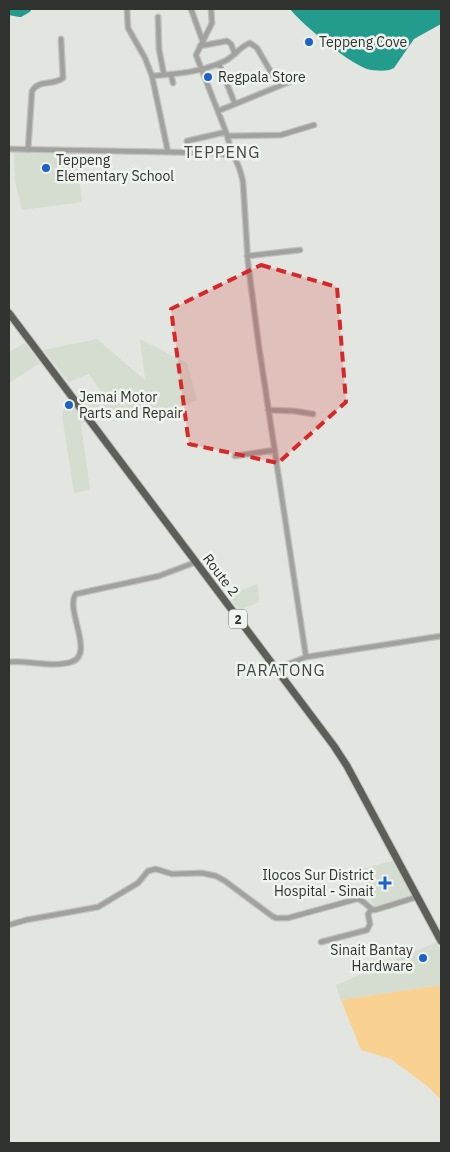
<svg xmlns="http://www.w3.org/2000/svg" width="450" height="1152" viewBox="0 0 450 1152" font-family="'IBM Plex Sans',sans-serif">
  <rect width="100%" height="100%" fill="#e3e6e0"/>
  <path fill="#d5dcd0" d="M14,151L76,153L82,202L22,210L15,182Z
    M97,339L145,380L140,339L187,363L197,400L185,406L91,414L79,399L104,396L89,374L69,382L43,350Z
    M25,343L40,363L9,383V352Z
    M67,398L86,422L81,423L90,490L74,493L62,415Z
    M258,584L259,602L240,610L228,595Z
    M392,861L413,897L374,909L362,869Z
    M437,942L441,951V985L341,1000L336,985Z"/>
  <path fill="#f9d292" d="M441,985V1100L427,1086L391,1059L361,1050L341,1000Z"/>
  <path fill="#249c8d" d="M290,9H441V24L414,39L394,68C387,72 375,71 367,69C346,61 304,26 290,9Z"/>
  <g fill="none" stroke-linecap="round" stroke-linejoin="round">
    <path stroke="#249c8d" stroke-width="8" d="M9,11L20,13L27,9"/>
    <g stroke="#bfc2bd" stroke-width="7">
      <path id="minor" d="M127,9L128,28L145,58L152,76L168,152
        M191,9L203,42
        M211,9L212,23L196,55L226,132L233,156
        M158,17L159,49L164,75
        M200,46L227,41L231,44L235,54
        M219,64L235,104
        M171,74L173,83
        M152,76C177,74 202,72 225,61C234,57 239,47 250,43L257,48L279,86
        M218,111L294,80
        M227,136L281,135L314,125
        M9,149L216,153L233,156C239,164 241,172 243,182L248,263L259,347L306,657
        M28,150L32,91C39,79 53,86 63,78L61,39
        M189,153L187,141L226,132
        M247,256L300,250
        M268,410L294,411L313,414
        M235,456L275,450
        M9,662C28,660 53,668 71,662C96,655 64,608 76,594L159,576L196,562
        M276,669L306,657L441,636
        M9,925L26,920L98,907L138,883L148,871L156,869L172,874L202,873L216,876L225,881L272,916L276,918H288L357,899C365,900 368,909 375,910L417,897
        M321,942L367,930L370,924L368,914L372,909"/>
    </g>
    <g stroke="#bfc2bd" stroke-width="9">
      <path id="trunk" d="M9,313L334,746L347,766L441,941"/>
    </g>
    <use href="#minor" stroke="#a1a19e" stroke-width="4.5"/>
    <use href="#trunk" stroke="#5e5e59" stroke-width="7"/>
  </g>
  <path fill="#d62828" fill-opacity="0.2" stroke="#d62828" stroke-width="4" stroke-dasharray="10 6" stroke-linejoin="round" d="M261,265L337,287L346,402L278,463L189,444L171,309Z"/>
  <g fill="#1d61cd" stroke="#f0f4ee" stroke-width="2">
    <circle cx="309" cy="42" r="5"/>
    <circle cx="208" cy="77" r="5"/>
    <circle cx="46" cy="168" r="5"/>
    <circle cx="69" cy="405" r="5"/>
    <path d="M382.5 875.5h5v5h5v5h-5v5h-5v-5h-5v-5h5z"/>
    <circle cx="423" cy="958" r="5"/>
  </g>
  <g text-anchor="middle" dominant-baseline="central" stroke-width="5" stroke-linejoin="round" paint-order="stroke">
    <rect fill="#f0f4ee" stroke="#6a6c68" stroke-width="1" x="229" y="609.5" width="18" height="19" rx="4"/>
    <g font-size="12" font-weight="bold" fill="#30322f">
      <text x="238" y="619">2</text>
    </g>
    <g font-size="14" fill="#30322f" stroke="#f0f4ee" text-anchor="start">
      <text x="319" y="42">Teppeng Cove</text>
      <text x="218" y="77">Regpala Store</text>
      <text x="56" y="160">Teppeng<tspan x="56" dy="16">Elementary School</tspan></text>
      <text x="79" y="397">Jemai Motor<tspan x="79" dy="16">Parts and Repair</tspan></text>
      <text x="374" y="875" text-anchor="end">Ilocos Sur District<tspan x="374" dy="16">Hospital - Sinait</tspan></text>
      <text x="413" y="950" text-anchor="end">Sinait Bantay<tspan x="413" dy="16">Hardware</tspan></text>
    </g>
    <g font-size="14" fill="#30322f" stroke="#f0f4ee">
      <text transform="translate(221 575) rotate(53)">Route 2</text>
    </g>
    <g font-size="16" letter-spacing="1" fill="#454843" stroke="#f0f4ee">
      <text x="222" y="152">TEPPENG</text>
      <text x="281" y="670">PARATONG</text>
    </g>
  </g>
  <rect width="450" height="1152" fill="none" stroke="#30322f" stroke-width="20"/>
</svg>
